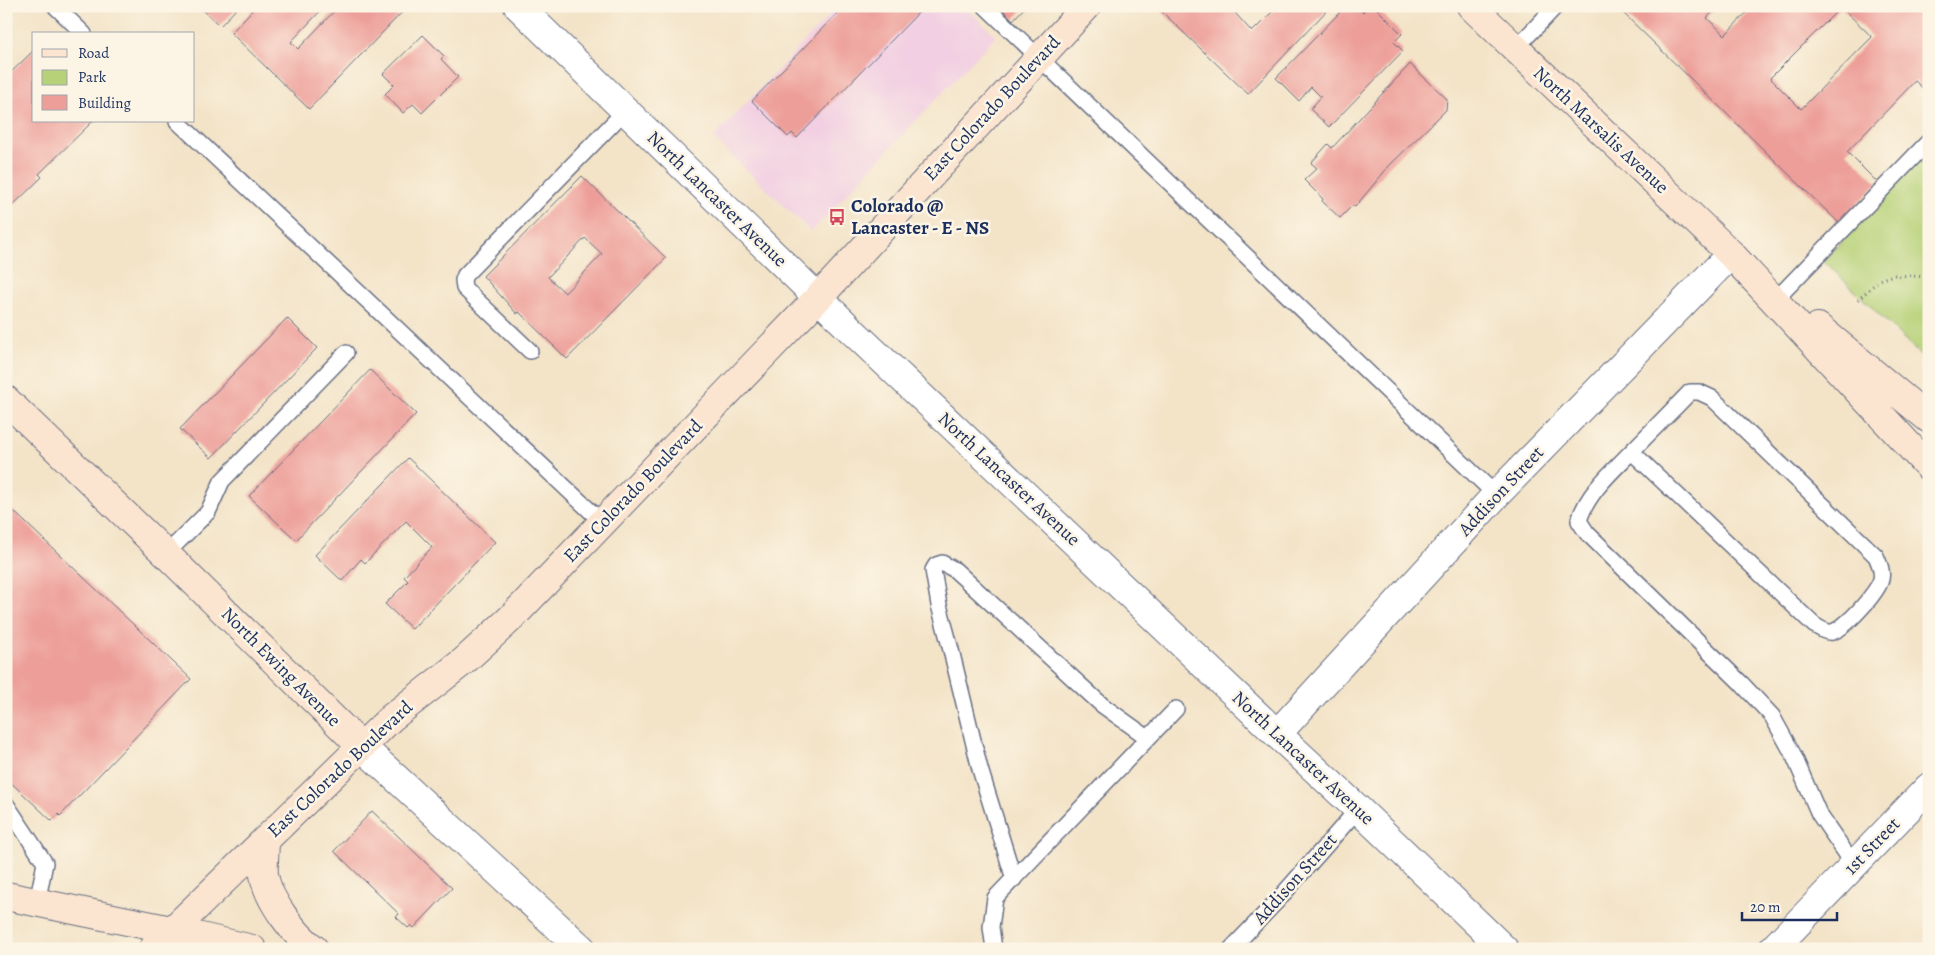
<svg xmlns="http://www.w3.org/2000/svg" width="1935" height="955" viewBox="0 0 1935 955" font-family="Alegreya,serif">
  <rect width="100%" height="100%" fill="#fcf5e5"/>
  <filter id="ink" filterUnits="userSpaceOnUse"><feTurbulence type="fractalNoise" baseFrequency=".02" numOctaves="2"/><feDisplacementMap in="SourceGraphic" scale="10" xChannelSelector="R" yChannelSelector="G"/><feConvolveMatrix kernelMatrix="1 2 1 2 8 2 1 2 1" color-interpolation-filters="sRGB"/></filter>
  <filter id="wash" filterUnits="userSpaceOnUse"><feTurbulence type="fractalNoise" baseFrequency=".0096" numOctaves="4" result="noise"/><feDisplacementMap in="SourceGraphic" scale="20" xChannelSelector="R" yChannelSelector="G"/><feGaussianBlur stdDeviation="1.12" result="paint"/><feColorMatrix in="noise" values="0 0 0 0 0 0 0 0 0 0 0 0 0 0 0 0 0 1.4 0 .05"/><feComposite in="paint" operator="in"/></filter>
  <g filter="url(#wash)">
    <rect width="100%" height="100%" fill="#f3e3c7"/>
    <path fill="#f2cfe2" d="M838,6H964L996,36L811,232L713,138Z"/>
    <path fill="#b6d177" stroke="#68806a" d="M1929,150V363L1824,261Z"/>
    <g id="blocks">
      <path fill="#ed9e99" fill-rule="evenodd" d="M199,6H239L220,26Z
        M256,6H325L291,42L298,49L339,6H408L309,109L231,33Z
        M844,6H925L797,138L792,133L788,137L752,101Z
        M999,6H1026L1013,20Z
        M1161,6H1229L1252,32L1278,6H1331L1248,94L1159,9Z
        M1346,6H1357L1363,12L1368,6H1374L1402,34L1394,42L1403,51L1329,127L1310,109L1321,97L1311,87L1299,101L1276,78Z
        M1616,6H1718L1707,18L1725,35L1753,6H1924L1929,11V94L1915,81L1847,152L1878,183L1839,223ZM1841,7L1872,37L1801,109L1770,78Z
        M423,35L444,56L441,59L458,77L422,113L413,104L403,113L385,94L394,85L383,74Z
        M34,50V121H93L39,174L42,177L6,212V77Z
        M1410,64L1447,99L1446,110L1389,166L1355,207L1353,205L1340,218L1322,201L1323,199L1304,180L1317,168L1311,163L1328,144L1332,148Z
        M582,176L666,258L567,359L519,312L517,314L483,276ZM585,238L602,254L565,293L548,277Z
        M287,318L317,348L211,458L180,429Z
        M370,370L416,414L296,540L249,496Z
        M408,458L495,542L412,629L385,604L408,581L404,577L432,547L406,521L365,563L361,559L342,581L315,555Z
        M6,504L191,679L60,816L58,814L52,821L6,778Z
        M372,811L452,888L414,928L411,925L408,928L396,917L399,914L334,851Z"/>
    </g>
  </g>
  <g filter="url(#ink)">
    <use href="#blocks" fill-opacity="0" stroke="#676e83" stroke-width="1"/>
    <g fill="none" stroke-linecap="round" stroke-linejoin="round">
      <g stroke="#676e83" stroke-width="18">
        <path id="lane" d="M55,6L84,34
          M985,6L1496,495
          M1515,49L1556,6
          M177,121L603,523
          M1780,295L1929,141
          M530,351L464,288L463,280L465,275L625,111
          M1632,452L1814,625C1819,628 1826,633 1832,632C1844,630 1879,591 1881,579C1883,571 1879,563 1876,556L1712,398L1699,392H1690C1672,411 1653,429 1635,448C1615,469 1587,492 1579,521L1587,533L1741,683L1772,716L1793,754L1819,814L1854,865
          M166,554L208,512L222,481L346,353
          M6,804L45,863L37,903
          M1014,879L980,769L951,650L939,605L933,570L936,565L942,563L955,570L1102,705L1148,738
          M994,949L991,927L995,898L1176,709
          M1231,949L1277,901L1358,809"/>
      </g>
      <g stroke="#676e83" stroke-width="30">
        <path id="street" d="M518,6L847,326L1277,734L1358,809L1504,949
          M1277,734L1496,495L1731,254
          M361,746L582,949
          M1773,949L1929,787"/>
      </g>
      <g stroke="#676e83" stroke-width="30">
        <path id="secondary" d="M1471,6L1731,254L1929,467
          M1818,327L1929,419
          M6,400L166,554L361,746
          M265,840C265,851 263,864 264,875C268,900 294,934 314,949
          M6,896L171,930L252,949
          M153,949L391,718L464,661L511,618L819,297L1087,6"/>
      </g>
      <path stroke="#676e83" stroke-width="3" stroke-dasharray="1 4" stroke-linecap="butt" d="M1858,300L1879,280L1893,275L1929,277"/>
      <use href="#lane" stroke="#fff" stroke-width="15"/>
      <use href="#street" stroke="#fff" stroke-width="28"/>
      <use href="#secondary" stroke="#fce5d0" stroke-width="28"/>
    </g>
  </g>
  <defs>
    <g id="bus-bare" transform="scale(1.35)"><path d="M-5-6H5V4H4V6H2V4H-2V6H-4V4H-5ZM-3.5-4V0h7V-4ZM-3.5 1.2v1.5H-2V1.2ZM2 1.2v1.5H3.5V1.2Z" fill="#d1495b" stroke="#fcf5e5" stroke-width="2.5" paint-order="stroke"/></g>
  </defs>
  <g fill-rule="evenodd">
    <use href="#bus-bare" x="837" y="217"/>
  </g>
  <g text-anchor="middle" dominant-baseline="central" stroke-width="5" stroke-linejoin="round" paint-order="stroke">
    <g font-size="19" fill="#1b2f5e" stroke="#fcf5e5">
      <text transform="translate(992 108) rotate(-47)">East Colorado Boulevard</text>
      <text transform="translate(1601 130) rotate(43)">North Marsalis Avenue</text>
      <text transform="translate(717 199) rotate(44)">North Lancaster Avenue</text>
      <text transform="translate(1009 479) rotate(43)">North Lancaster Avenue</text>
      <text transform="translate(633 491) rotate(-46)">East Colorado Boulevard</text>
      <text transform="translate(1501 491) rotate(-47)">Addison Street</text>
      <text transform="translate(281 667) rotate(45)">North Ewing Avenue</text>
      <text transform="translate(1303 758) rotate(43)">North Lancaster Avenue</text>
      <text transform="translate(340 769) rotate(-43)">East Colorado Boulevard</text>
      <text transform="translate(1872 846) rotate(-46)">1st Street</text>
      <text transform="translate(1295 879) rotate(-48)">Addison Street</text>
    </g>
    <g font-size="19" font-weight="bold" fill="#1b2f5e" stroke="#fcf5e5" text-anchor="start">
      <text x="851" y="206">Colorado @<tspan x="851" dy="22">Lancaster - E - NS</tspan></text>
    </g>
  </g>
  <rect width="1935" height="955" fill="none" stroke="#fcf5e5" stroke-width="25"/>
  <rect x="32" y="32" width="162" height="90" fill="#fcf5e5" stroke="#a2a6af"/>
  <rect x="42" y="49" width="25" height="8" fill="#fce5d0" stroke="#a2a6af"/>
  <text x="78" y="58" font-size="15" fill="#1b2f5e">Road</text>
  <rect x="42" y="70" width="25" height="15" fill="#b6d177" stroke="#a2a6af"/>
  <text x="78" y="82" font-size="15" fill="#1b2f5e">Park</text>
  <rect x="42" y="95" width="25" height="15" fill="#ed9e99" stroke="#a2a6af"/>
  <text x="78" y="108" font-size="15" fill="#1b2f5e">Building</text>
  <path d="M1742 912v8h95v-8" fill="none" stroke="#1b2f5e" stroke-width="2.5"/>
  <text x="1750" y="912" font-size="15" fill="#1b2f5e" stroke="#fcf5e5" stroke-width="4" paint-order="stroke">20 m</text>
</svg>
